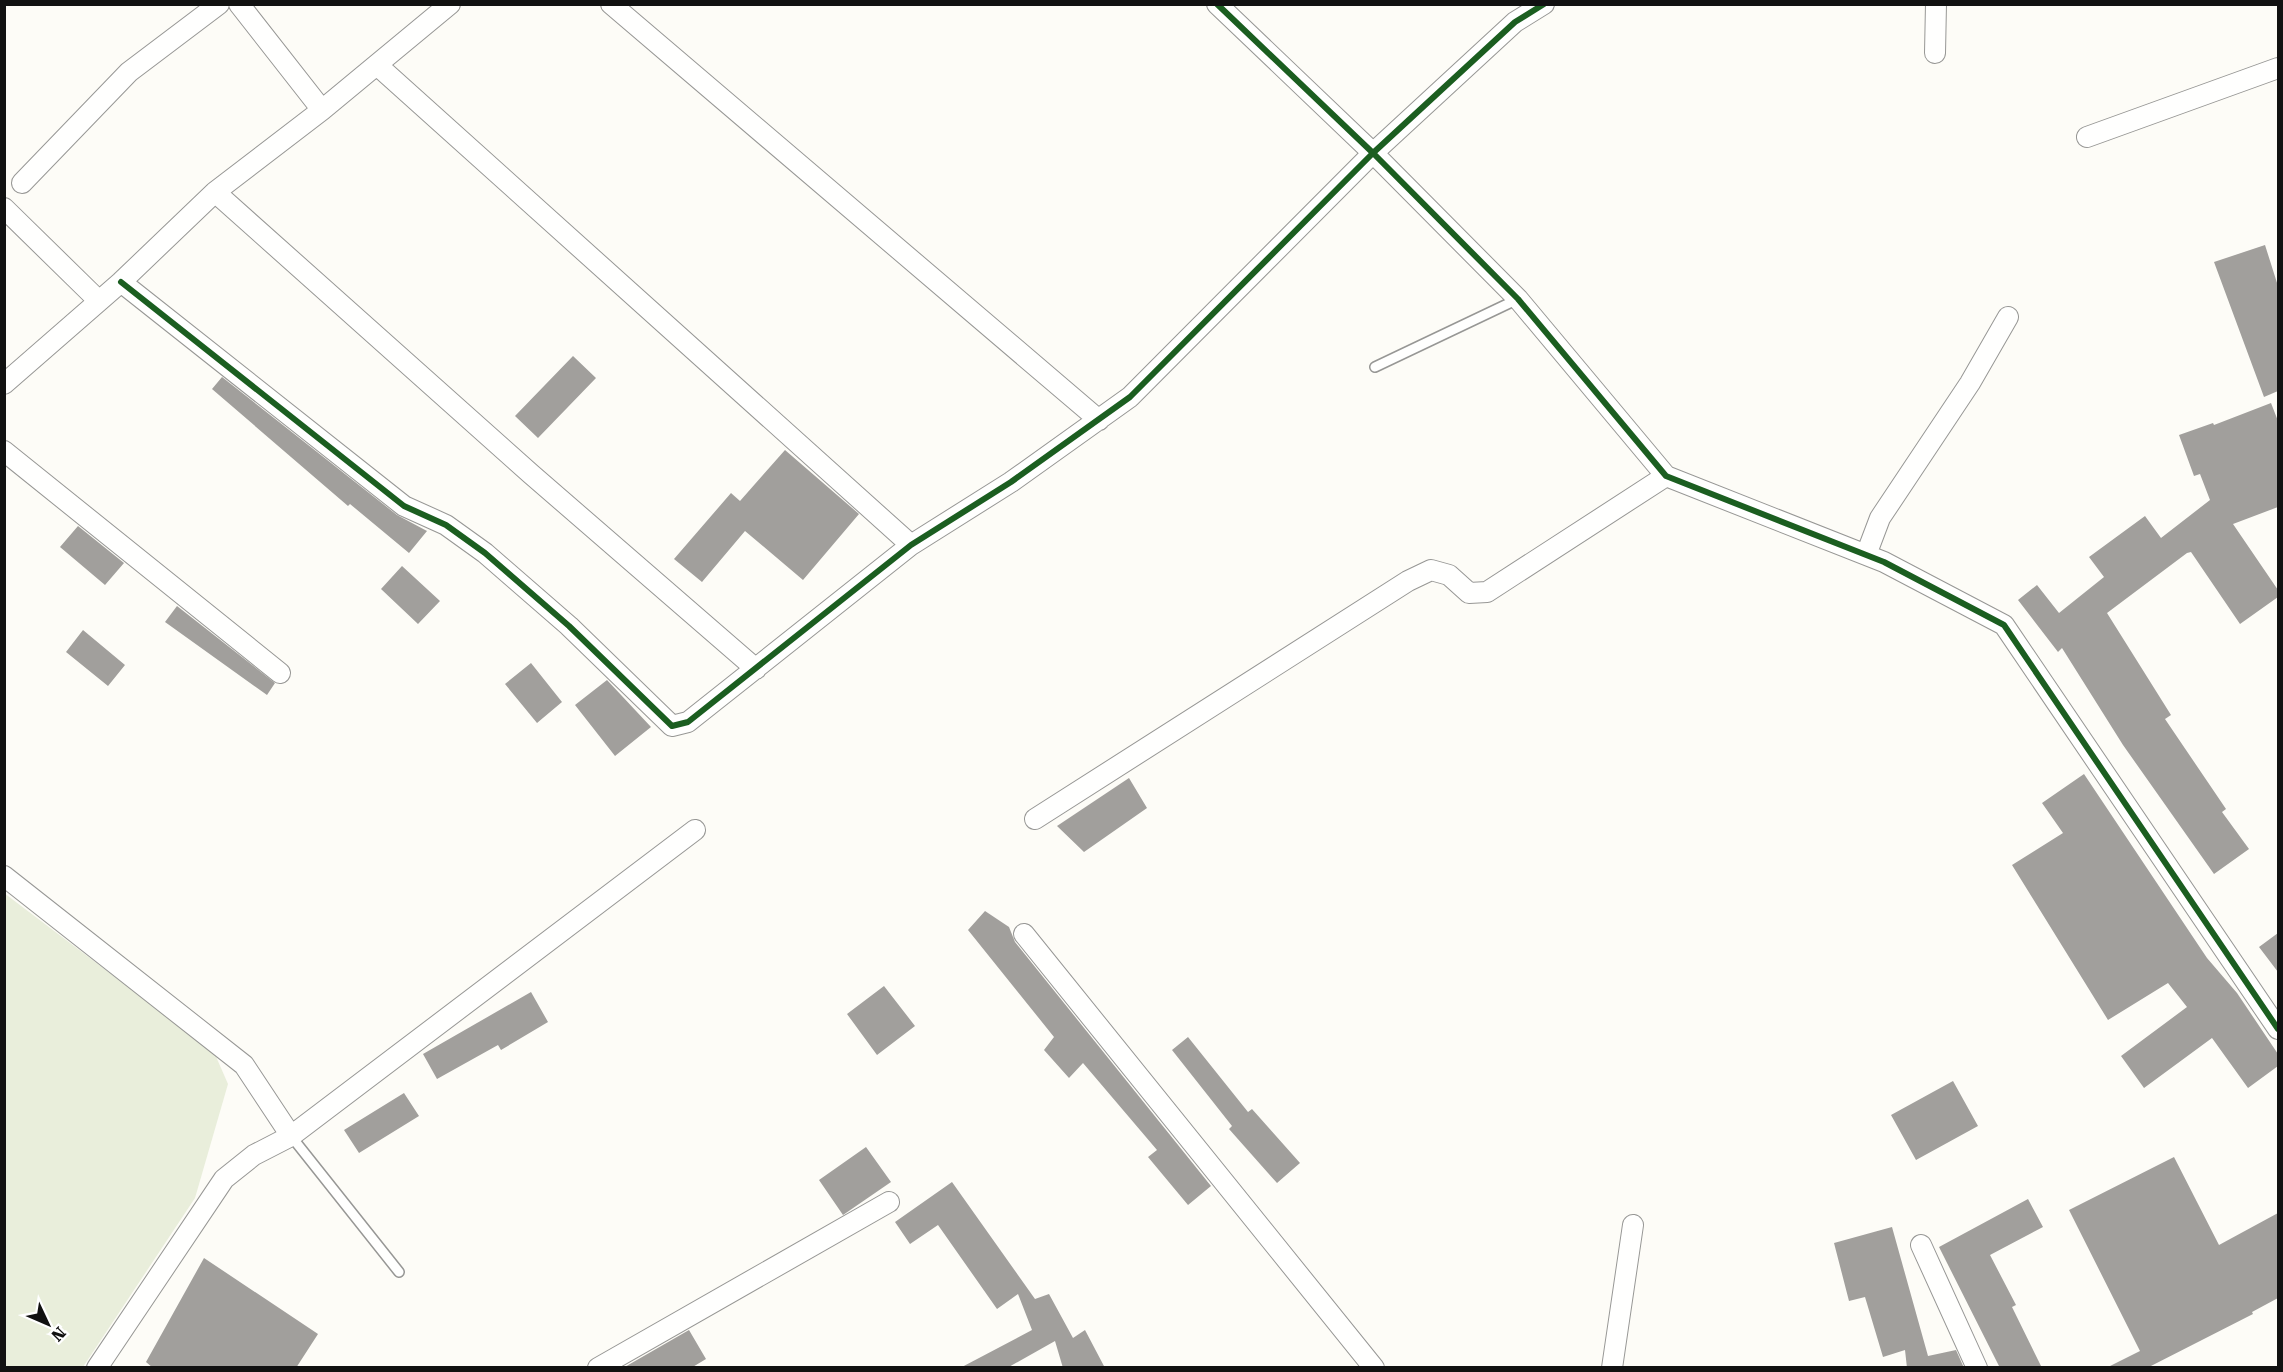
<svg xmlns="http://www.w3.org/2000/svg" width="2283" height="1372" viewBox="0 0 2283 1372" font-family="'Roboto Serif',serif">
  <rect width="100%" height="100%" fill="#fdfcf7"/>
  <path fill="#e9eedb" d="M4,893L214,1052L228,1084L195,1198L83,1367H5Z"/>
  <path fill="#a19f9c" d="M2265,245L2278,286V391L2264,397L2214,262Z
    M573,356L596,378L538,438L515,416Z
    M222,377L397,515L427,531L409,553L350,504L348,506L212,389Z
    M2271,403L2278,421V507L2233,524L2278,590V597L2240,624L2191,552L2187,553L2107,613L2171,715L2165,719L2226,809L2222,812L2249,849L2214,874L2123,745L2062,648L2058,652L2018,600L2037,585L2059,613L2104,577L2089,557L2145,516L2161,538L2210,500L2200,474L2194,476L2179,435L2213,423L2214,425Z
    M785,450L859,514L803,580L745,531L702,582L674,559L731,493L740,501Z
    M78,526L124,563L105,585L60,547Z
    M402,566L440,601L418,624L381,589Z
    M177,606L275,683L267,695L165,622Z
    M83,630L125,665L108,686L66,652Z
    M531,663L562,702L537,723L505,684Z
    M607,680L651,727L615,756L575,705Z
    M2084,774L2207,958L2237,993L2278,1054V1066L2248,1088L2212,1038L2144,1088L2121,1056L2187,1007L2168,983L2108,1020L2012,865L2063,833L2042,803Z
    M1129,778L1147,808L1084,852L1057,826Z
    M985,911L1009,927L1015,942L1211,1186L1188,1205L1148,1157L1157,1150L1083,1063L1069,1078L1044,1050L1054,1037L968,930Z
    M2278,933V972L2259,947Z
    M884,986L915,1026L877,1055L847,1014Z
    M531,992L548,1022L501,1050L498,1045L437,1079L423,1054Z
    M1188,1037L1248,1112L1252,1109L1300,1163L1277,1183L1229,1129L1232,1126L1172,1050Z
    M1953,1081L1978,1126L1916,1160L1891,1115Z
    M404,1093L419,1116L359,1153L344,1130Z
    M866,1147L891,1182L843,1215L819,1180Z
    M2174,1157L2219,1245L2278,1213V1298L2252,1312L2253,1314L2147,1368H2106L2140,1351L2069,1210Z
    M952,1182L1035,1299L1049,1294L1073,1338L1085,1330L1105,1368H1063L1055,1341L1007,1368H960L1032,1330L1018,1294L997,1309L938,1225L910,1244L895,1222Z
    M2028,1199L2043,1227L1990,1255L2016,1305L2012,1307L2042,1368H2000L1939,1247Z
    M1892,1227L1928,1356L1956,1350L1964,1368H1907L1905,1350L1883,1357L1865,1297L1849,1301L1834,1243Z
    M204,1258L318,1334L296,1368H153L146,1362Z
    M689,1330L706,1359L691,1368H623Z"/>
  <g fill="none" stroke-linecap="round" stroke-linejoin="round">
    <g stroke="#979795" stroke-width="12">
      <path id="service" d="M1375,367L1518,299
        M291,1136L399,1272"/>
    </g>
    <g stroke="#979795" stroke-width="22">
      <path id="minor" d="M239,4L322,110
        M611,4L1099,420
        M1217,4L1373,153L1518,299L1666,476L1884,562L2004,625L2278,1029
        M1935,53L1936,4
        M377,65L911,545
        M2087,137L2278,68
        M22,183L129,72L219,4
        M215,192L531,474L756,669
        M4,208L99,301
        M121,282L404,506L446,525L485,553L569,626L672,726L688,722L911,545L1011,482L1130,397L1373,153L1515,22L1544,4
        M4,384L121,282L215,192L322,110L450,4
        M4,451L280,673
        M1866,555L1880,518L1970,383L2008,317
        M1035,819L1408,581L1431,570L1449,575L1469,593L1487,592L1666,476
        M4,876L244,1065L291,1136
        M1024,934L1374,1368
        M1921,1245L1977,1368
        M97,1368L224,1179L254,1155L291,1136L695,830
        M598,1368L889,1202
        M1612,1368L1633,1225"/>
    </g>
    <use href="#service" stroke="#fffffe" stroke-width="9"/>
    <use href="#minor" stroke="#fffffe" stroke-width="20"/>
    <g stroke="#fff" stroke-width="10">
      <path id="cycleway" d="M1217,4L1373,153L1518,299L1666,476L1884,562L2004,625L2278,1029
        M121,282L404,506L446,525L485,553L569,626L672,726L688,722L911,545L1011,482L1130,397L1373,153L1515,22L1544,4"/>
    </g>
    <use href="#cycleway" stroke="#1b5e20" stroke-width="6"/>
  </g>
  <rect width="2283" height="1372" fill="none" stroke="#111111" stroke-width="12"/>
  <g transform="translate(48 1324) rotate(134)" stroke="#ffffff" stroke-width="4.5" paint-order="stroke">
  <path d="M0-4.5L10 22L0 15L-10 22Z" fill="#111111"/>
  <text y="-9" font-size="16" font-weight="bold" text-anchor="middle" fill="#111111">N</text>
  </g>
</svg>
